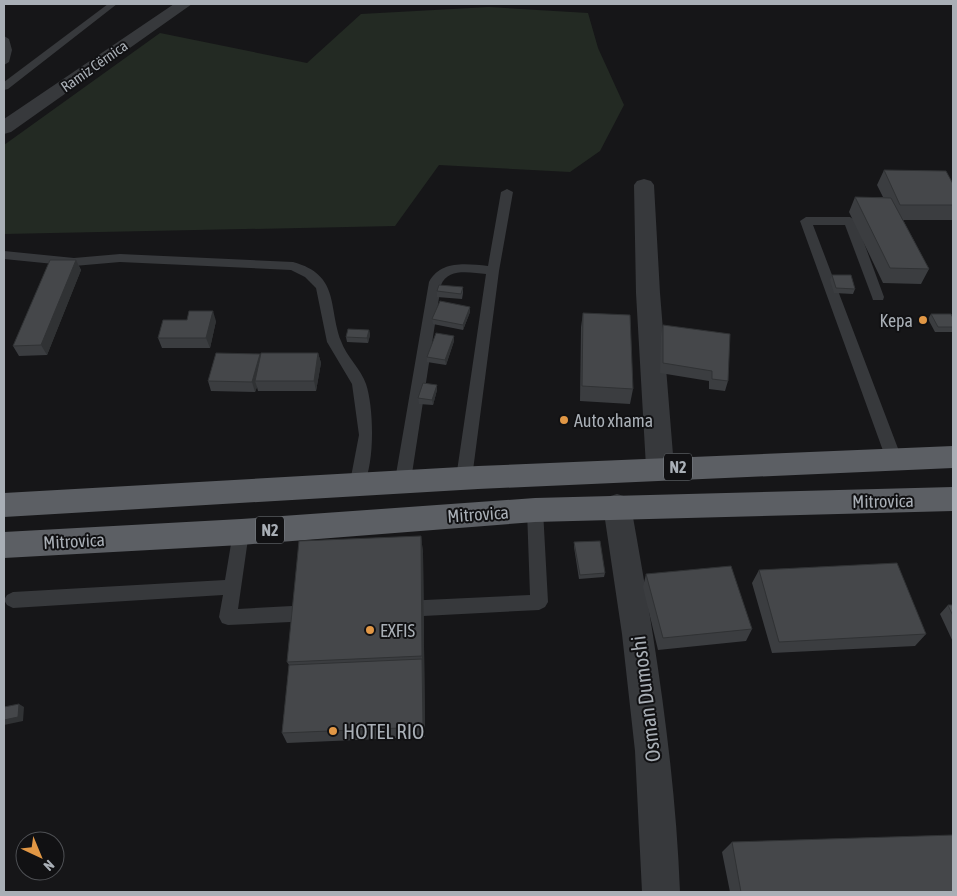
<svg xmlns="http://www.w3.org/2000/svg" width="957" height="896" viewBox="0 0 957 896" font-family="'Asap Condensed',sans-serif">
  <rect width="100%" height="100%" fill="#161618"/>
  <path fill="#232a23" d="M489,7L588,13L598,48L624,105L600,151L570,172L439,165L395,226L4,234V145L160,33L307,63L361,14Z"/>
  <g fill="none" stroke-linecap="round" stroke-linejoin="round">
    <path fill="#37393c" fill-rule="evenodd" d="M108,4H117L8,89L4,90V82Z
      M4,36L9,39L12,50L9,62L4,65Z
      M507,189L513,192L499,271L472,478L469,482L464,484L459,482L456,478L486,274C472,273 448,267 441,285L411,480L408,484L403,486L398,484L395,480L429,282C441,260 466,264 488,266L501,192Z
      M806,217H850L856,221L884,297L883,300H873L872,297L845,225H813L902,459L899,463L894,465L889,463L886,459L800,221Z
      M4,251L74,258L120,254L293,262C340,275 328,306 341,341C346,356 361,369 366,384C374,408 375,464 363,486L358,488L353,486L350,482L359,435L352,384L327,342L316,288L305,277L291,270L120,262L74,266L4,259Z
      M535,503L541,505L543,510L548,602L545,607L539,610L404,617L398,615L395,609L398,603L404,601L530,595L527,510L529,505Z
      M241,525L247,527L249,532L238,609L311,605L317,607L320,613L317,619L311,621L228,625L222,623L219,617L223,595L13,608L7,605L4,600L7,595L13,592L225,580L233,532L235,527Z"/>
    <path fill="#37393c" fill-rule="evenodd" d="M174,4H192L11,132L4,134V119Z
      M644,179L651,181L654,185L660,293L674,467L670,475L660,478L650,475L646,467L636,293L634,185L637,181Z
      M617,494L627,497L631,506C654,634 675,762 680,892H642L635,751L622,634L603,506L607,497Z"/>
    <path fill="#5c5f64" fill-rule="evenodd" d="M953,446V468L478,489L4,517V493L478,466Z
      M953,487V511L535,522L241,545L4,558V532L241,519L535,498Z"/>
  </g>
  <path fill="#3b3d40" d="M884,170L953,184V220H903L929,269L921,284L883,283L849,212L855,197H883L877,185Z
    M76,260L81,270L47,355L19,356L13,346Z
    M832,275L855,289L853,294L834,293L830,280Z
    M463,287V293L462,299L437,297V291Z
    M470,307V312L463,330L433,324L432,319Z
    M583,313L633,389L630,404L580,401L581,327Z
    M931,314L953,318V332H935L928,319Z
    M216,321L210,348H162L158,338Z
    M663,325L728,381L725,391L709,389V381L660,373L661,336Z
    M369,330L370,335L368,343L347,342L346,337Z
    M454,336V341L446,365L427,362V357Z
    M318,353L321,363L316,391H258L257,387L255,392L211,391L208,381L260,354V357Z
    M437,385V390L433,405L419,404L418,398Z
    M421,536L423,553L425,737L287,743L282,733L289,665L287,662Z
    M574,542L605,573L604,577L579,579L574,547Z
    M759,570L926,634L915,646L772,653L752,583Z
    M646,574L752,629L746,641L658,650L643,587Z
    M948,605H953V642L940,614Z
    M732,842L953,892H730L722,852Z"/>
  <path fill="#303234" d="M76,260L81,270L47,355L41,345Z
    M470,307V312L463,330V325Z
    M213,311L216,321L210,348L206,338Z
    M369,330L370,335L368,343L367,338Z
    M454,336V341L446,365L445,360Z
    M318,353L321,363L316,391L314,381Z
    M260,354L263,364L255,381L257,387L255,392L252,382Z
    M437,385V390L433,405L432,400Z
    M421,536L423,553L425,737L423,727L422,656Z
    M19,704L24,707L23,721L4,725V720Z"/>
  <path fill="#45474a" stroke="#303234" d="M884,170L946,171L953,184V205H900Z
    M855,197L891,198L929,269L890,268Z
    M50,260H76L41,345L13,346Z
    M832,275H851L855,289L836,288Z
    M439,285L463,287L461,294L437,291Z
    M440,301L470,307L463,325L432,319Z
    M189,311H213L206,338H158L163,320H187Z
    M583,313L630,315L633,389L582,386Z
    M931,314H951L953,318V327H938Z
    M663,325L730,334L728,381L712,379V371L663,363Z
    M348,329L369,330L367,338L346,337Z
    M436,333L454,336L445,360L427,357Z
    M216,353L260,354L252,382L208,381Z
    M261,353H318L314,381H255Z
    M423,383L437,385L432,400L418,398Z
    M421,536L422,656L287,662L299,541Z
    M600,541L605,573L580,575L574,542Z
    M897,563L926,634L779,642L759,570Z
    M731,566L752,629L663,638L646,574Z
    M948,605H953V616Z
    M422,659L423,727L282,733L289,665Z
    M19,704L18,717L4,720V707Z
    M953,835V892H741L732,842Z"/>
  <g fill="#e19745" stroke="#111113" stroke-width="2">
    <circle cx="923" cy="320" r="5"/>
    <circle cx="564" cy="420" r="5"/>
    <circle cx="370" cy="630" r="5"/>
    <circle cx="333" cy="731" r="5"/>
  </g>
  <g text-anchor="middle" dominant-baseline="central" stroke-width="4" stroke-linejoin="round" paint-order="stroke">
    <g font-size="15" fill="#a9afb6" stroke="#111113">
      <text transform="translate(94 66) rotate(-35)">Ramiz Cërnica</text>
    </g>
    <g fill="#111113" stroke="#7b8085" stroke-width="1">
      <rect x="664" y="453.5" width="28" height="27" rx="4"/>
      <rect x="256" y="516.5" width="28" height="27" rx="4"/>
    </g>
    <g font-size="16" font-weight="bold" fill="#a9afb6">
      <text x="678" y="467">N2</text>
      <text x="270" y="530">N2</text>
    </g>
    <g font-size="18" fill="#a9afb6" stroke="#111113" text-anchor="start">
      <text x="913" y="320" text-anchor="end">Kepa</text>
      <text x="574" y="420">Auto xhama</text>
      <text x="380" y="630">EXFIS</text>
    </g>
    <g font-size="18" fill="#a9afb6" stroke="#111113">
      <text transform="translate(883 501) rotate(-1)">Mitrovica</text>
      <text transform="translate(478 514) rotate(-4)">Mitrovica</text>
      <text transform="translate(74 541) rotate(-3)">Mitrovica</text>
    </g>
    <g font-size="21" fill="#a9afb6" stroke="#111113">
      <text transform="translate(645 699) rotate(-97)">Osman Dumoshi</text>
    </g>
    <g font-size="21" fill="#a9afb6" stroke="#111113" text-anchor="start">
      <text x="343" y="731">HOTEL RIO</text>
    </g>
  </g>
  <rect width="957" height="896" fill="none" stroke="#a9afb6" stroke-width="10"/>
  <g transform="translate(40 856) rotate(136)"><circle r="24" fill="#111113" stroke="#4e5054"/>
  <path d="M0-4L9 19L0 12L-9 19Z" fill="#e19745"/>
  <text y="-8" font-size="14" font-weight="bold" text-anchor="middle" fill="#a9afb6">N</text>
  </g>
</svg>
